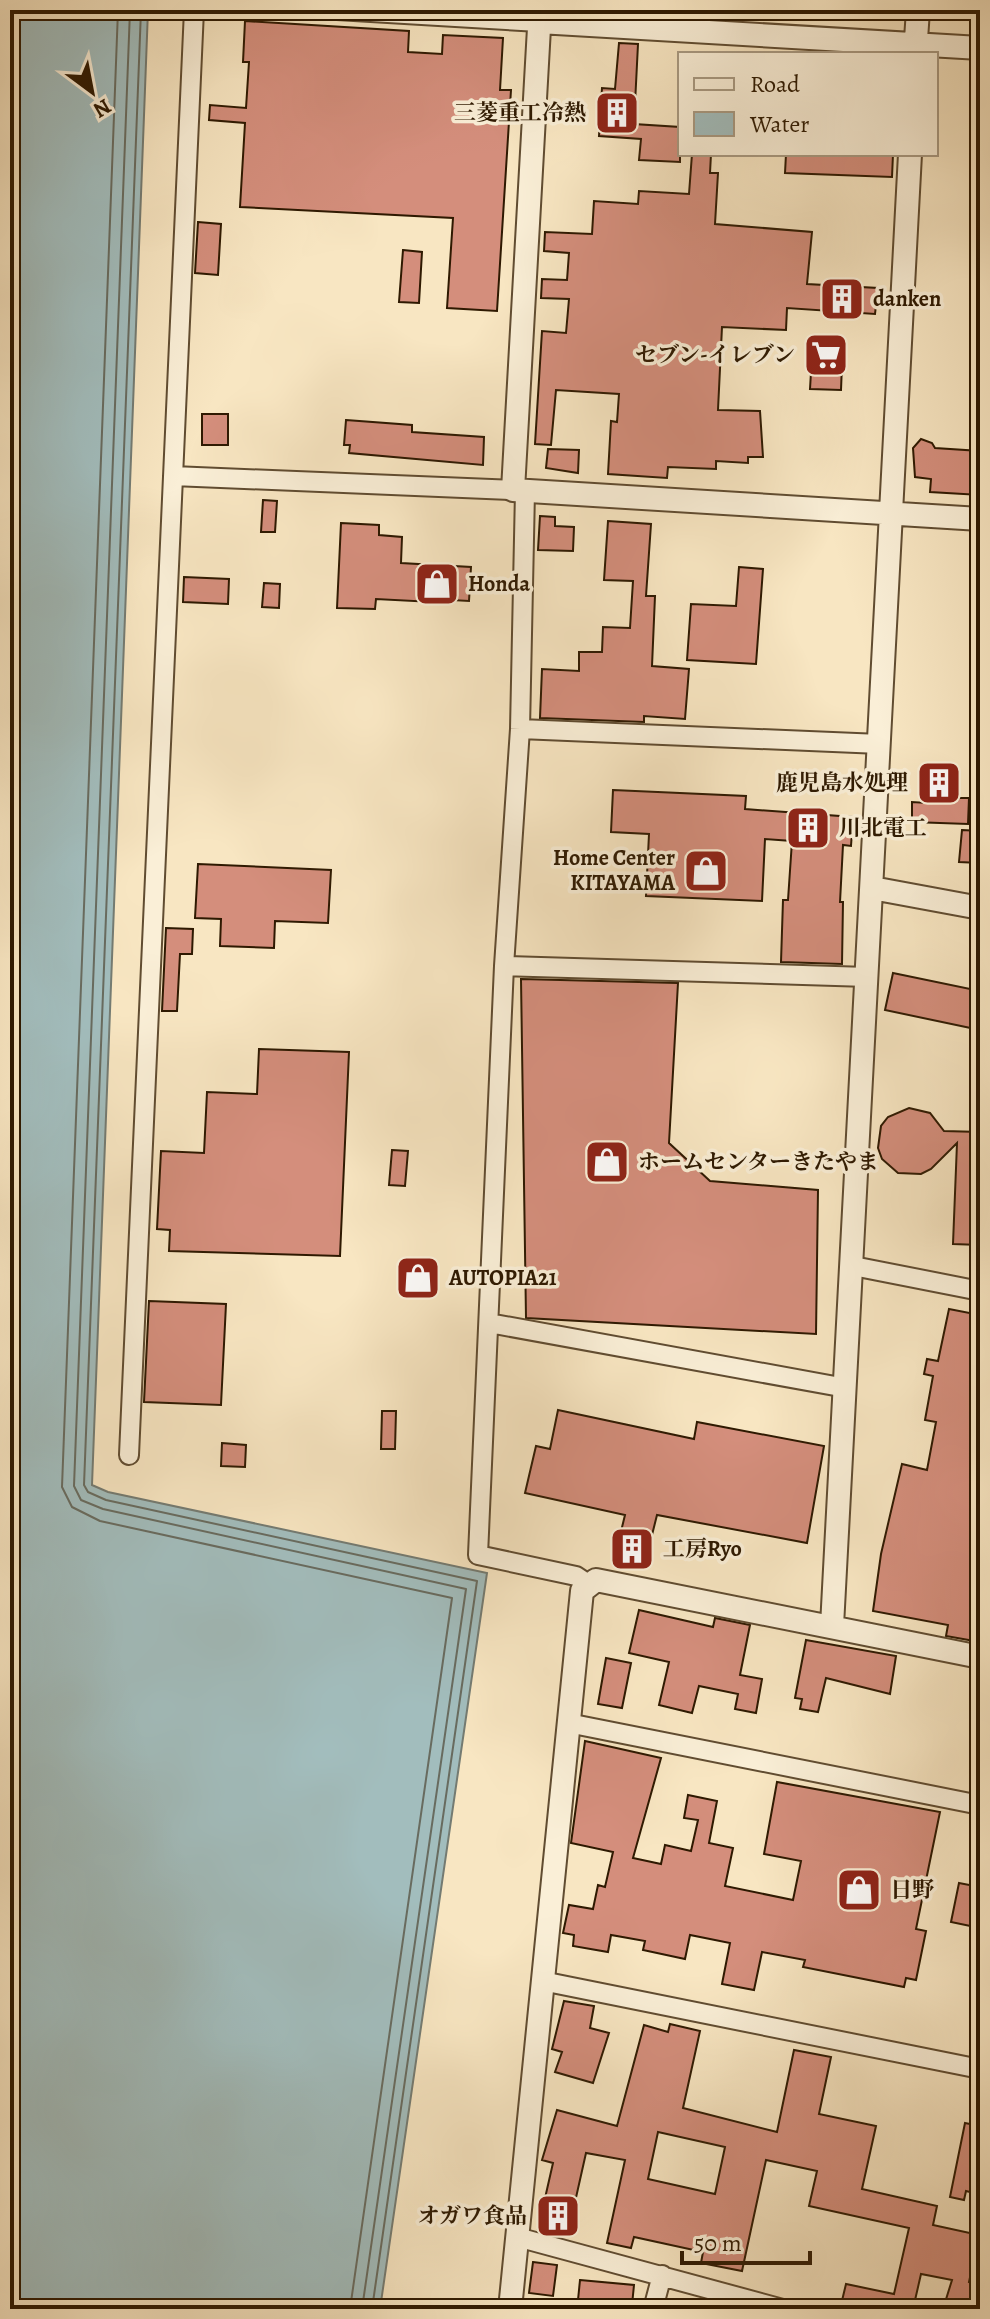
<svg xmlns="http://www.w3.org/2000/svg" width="990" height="2319" viewBox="0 0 990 2319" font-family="Alegreya,'Noto Serif JP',serif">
  <rect width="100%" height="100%" fill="#f8e6c2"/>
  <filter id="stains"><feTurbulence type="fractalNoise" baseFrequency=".0025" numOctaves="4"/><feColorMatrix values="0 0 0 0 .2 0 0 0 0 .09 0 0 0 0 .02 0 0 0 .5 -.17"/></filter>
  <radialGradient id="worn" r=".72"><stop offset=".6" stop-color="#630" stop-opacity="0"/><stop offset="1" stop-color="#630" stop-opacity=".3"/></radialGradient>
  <path fill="#a2bdbd" stroke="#747b72" stroke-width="2" d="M10,10H148L92,1485L108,1492L487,1573L380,2309H10Z"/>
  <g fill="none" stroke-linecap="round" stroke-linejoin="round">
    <path stroke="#686b5f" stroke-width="2" d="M118,10L62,1487L72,1507L100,1521L452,1598L350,2309
      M130,10L74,1486L81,1500L103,1509L466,1589L362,2309
      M141,10L84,1485L88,1492L106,1500L477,1581L372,2309"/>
  </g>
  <path fill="#d48e7c" stroke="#2e1901" stroke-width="2" fill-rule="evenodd" d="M245,21L409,31L408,52L442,54L443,35L503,38L500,90H511L497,311L447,308L453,218L240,207L245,123L209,120L210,105L246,108L249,62H243Z
    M619,43L638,44L634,124L680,127V162L639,160L641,139L599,136L602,88L615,89Z
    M692,154H711L710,173H718L715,224L812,232L807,284L878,288L875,314L787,308L786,330L722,327L718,410L760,411L763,457H748V463L716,461V469L668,467L667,478L608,474L611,421L617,422L619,394L556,390L551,445L535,444L542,331L566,333L569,299L541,298L542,279L567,280L569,253L544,251L545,232L592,234L594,201L638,204L639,191L689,194Z
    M786,154H893L892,177L785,173Z
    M198,222L221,224L218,275L195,273Z
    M403,250L422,252L419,303L399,302Z
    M813,338L843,339L841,390L810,389Z
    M202,414H228V445H202Z
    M346,420L412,425V432L484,437L483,465L349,453L350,445H344Z
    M921,439L932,443L935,448L980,451V495L930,492L931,479L915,477L913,448Z
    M548,449L579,450L578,473L546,468Z
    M263,500L277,501L275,532H261Z
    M540,516L555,517V526L574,527L573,551L538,550Z
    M608,521L651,524L646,596H655L652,666L689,669L685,719L644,716V722L540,718L542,669L579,671V652H602L603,627L630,628L633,581L604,580Z
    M341,523L379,525V535L402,537L401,563L471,567L469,601L452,600V603L376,599L375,609L337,608Z
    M739,567L763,569L756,664L687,660L691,604L736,606Z
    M184,577L229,579L228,604L183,602Z
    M264,583L280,584L279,608L262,607Z
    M928,767L952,768L950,798H969L968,824L912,822V802L927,803Z
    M613,790L746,796L745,809L853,817L851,846L843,845L840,902H843L842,964L781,962L783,900H788L792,841L765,839L762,901L646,896L649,834L611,832Z
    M962,830L980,831V863L959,862Z
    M198,864L331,870L328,923L275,921L274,948L220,946L221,919L195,918Z
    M166,928L193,929L192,954H180L177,1011H162Z
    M893,973L980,991V1030L885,1010Z
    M521,979L678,983L669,1143L710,1181L818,1190L816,1334L526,1318Z
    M259,1049L349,1052L340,1256L169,1251L170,1230L157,1229L161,1151L204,1153L207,1092L257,1094Z
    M909,1108L930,1113L944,1131L980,1132V1245L953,1244L957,1143L931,1169L921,1174L898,1173L882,1159L878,1148L881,1126L888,1117Z
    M392,1150L408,1151L405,1186L389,1185Z
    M149,1301L226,1304L221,1405L144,1402Z
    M949,1309L980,1315V1642L946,1636L948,1625L873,1611L881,1554L902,1464L927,1470L936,1422L925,1420L933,1376L924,1374L927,1359L938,1361Z
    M558,1410L694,1439L697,1422L824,1446L807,1543L657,1515L644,1567L614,1560L625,1515L525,1493L536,1446L550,1449Z
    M382,1411H396L395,1449H381Z
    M222,1443L246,1445L245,1467L221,1466Z
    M639,1610L713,1627L715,1618L750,1625L740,1675L762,1679L756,1713L735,1709L738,1694L699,1686L692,1713L659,1705L669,1662L629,1653Z
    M806,1640L896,1656L890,1694L826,1678L818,1712L800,1709L802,1699L795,1698Z
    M606,1658L631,1663L622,1708L598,1704Z
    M585,1741L661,1758L633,1858L661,1864L665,1845L691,1851L698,1820L684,1818L688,1795L717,1801L709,1843L733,1848L725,1886L793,1900L801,1861L764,1854L777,1782L940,1812L916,1929L926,1931L916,1980L906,1978L904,1987L803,1967L805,1960L762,1952L754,1990L722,1984L730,1943L690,1935L685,1959L643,1950L645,1941L611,1935L608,1952L573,1946L574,1935L563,1933L569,1905L593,1909L598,1885L605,1887L613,1852L571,1843Z
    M959,1883L980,1887V1928L951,1922Z
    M564,2001L594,2006L590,2028L609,2033L593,2083L555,2072L562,2052L552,2049Z
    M670,2024L700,2031L683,2108L777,2132L794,2050L831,2057L819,2114L876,2126L862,2189L937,2206L933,2225L979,2235L969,2282L980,2285V2309H943L952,2280L921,2274L913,2309H840L846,2284L894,2294L909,2228L809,2206L817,2171L766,2160L742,2271L701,2263L703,2252L634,2237L631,2248L607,2243L625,2160L586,2153L575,2202L578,2203L575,2218L564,2216L561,2234L538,2229L553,2163L542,2160L557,2110L617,2126L644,2025L668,2032ZM658,2132L725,2147L715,2194L648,2179Z
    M965,2123L980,2126V2182L976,2181L974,2193L966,2191L964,2200L950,2197Z
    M533,2262L557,2265L553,2296L529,2293Z
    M580,2280L634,2285L632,2305L578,2300Z"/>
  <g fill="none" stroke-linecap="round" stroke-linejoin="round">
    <g stroke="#604c31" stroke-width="22">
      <path id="minor" d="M337,10L539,22
        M173,476L513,490
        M525,491L520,729L504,966L478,1555L576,1576L588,1584
        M520,729L880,744
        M504,966L868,977
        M853,1266L980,1291
        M489,1323L846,1388
        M129,1455L194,10
        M568,1723L980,1805
        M542,1981L980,2069
        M517,2237L783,2309
        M653,2309L662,2275"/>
    </g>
    <g stroke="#604c31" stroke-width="26">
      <path id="tertiary" d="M540,10L513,490L980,519
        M539,22L980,48
        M915,54L918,10
        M872,888L980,908
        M832,1626L910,154
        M510,2309L582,1591L596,1580L980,1657"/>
    </g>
    <use href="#minor" stroke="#faefd7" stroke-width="18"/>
    <use href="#tertiary" stroke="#faefd7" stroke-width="22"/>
  </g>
  <defs>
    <g id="building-square" transform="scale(2.3)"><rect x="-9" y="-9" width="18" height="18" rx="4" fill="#8f2418" stroke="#faefd7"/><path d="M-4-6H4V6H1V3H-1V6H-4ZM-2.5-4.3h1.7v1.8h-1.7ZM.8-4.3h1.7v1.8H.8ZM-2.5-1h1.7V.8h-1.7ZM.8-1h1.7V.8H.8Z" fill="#fff"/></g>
    <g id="supermarket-square" transform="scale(2.3)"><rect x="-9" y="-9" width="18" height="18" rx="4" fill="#8f2418" stroke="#faefd7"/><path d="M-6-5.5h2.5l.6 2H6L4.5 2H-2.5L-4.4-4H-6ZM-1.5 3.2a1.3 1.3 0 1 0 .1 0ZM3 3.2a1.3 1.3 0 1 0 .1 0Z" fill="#fff"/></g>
    <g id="shop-square" transform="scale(2.3)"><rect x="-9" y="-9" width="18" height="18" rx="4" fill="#8f2418" stroke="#faefd7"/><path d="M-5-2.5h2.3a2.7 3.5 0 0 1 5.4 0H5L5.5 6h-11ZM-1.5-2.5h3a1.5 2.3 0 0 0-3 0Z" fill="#fff"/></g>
  </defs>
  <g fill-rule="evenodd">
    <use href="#building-square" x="617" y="113"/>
    <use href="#building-square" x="842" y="299"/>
    <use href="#supermarket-square" x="826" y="355"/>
    <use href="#shop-square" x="437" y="584"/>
    <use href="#building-square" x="939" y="783"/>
    <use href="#building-square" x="808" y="828"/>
    <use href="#shop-square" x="706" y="871"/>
    <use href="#shop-square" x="607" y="1162"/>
    <use href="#shop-square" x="418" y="1278"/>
    <use href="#building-square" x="632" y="1549"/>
    <use href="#shop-square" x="859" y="1890"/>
    <use href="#building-square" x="558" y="2216"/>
  </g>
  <g text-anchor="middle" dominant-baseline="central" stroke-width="7" stroke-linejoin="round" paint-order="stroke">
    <g font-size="22" font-weight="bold" fill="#2e1901" stroke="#faefd7" text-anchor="start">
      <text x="586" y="113" text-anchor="end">三菱重工冷熱</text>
      <text x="873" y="299">danken</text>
      <text x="795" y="355" text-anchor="end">セブン-イレブン</text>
      <text x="468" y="584">Honda</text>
      <text x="908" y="783" text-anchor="end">鹿児島水処理</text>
      <text x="839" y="828">川北電工</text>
      <text x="675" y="858" text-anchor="end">Home Center<tspan x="675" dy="25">KITAYAMA</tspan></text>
      <text x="638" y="1162">ホームセンターきたやま</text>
      <text x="449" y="1278">AUTOPIA21</text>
      <text x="663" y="1549">工房Ryo</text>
      <text x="890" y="1890">日野</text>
      <text x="527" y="2216" text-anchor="end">オガワ食品</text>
    </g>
  </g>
  <rect width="990" height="2319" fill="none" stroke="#f8e6c2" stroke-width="40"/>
  <rect x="12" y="12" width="966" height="2295" fill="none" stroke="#2e1901" stroke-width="4"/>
  <rect x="20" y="20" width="950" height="2279" fill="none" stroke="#2e1901" stroke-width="2"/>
  <rect x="678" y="52" width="260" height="104" fill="#faefd7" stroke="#a89981" stroke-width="2"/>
  <rect x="694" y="78" width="40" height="12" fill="#faefd7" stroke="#a89981" stroke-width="2"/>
  <text x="750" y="92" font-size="24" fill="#2e1901">Road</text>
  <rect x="694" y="112" width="40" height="24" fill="#a2bdbd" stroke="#a89981" stroke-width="2"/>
  <text x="750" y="132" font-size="24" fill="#2e1901">Water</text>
  <g transform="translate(92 92) rotate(148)" stroke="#faefd7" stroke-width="6" paint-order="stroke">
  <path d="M0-6L14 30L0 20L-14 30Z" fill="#2e1901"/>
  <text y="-12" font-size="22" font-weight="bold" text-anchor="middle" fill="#2e1901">N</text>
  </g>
  <path d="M682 2251v12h128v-12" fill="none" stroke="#2e1901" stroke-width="4"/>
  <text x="694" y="2251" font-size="24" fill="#2e1901" stroke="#faefd7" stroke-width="6" paint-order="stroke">50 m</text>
  <rect width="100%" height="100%" filter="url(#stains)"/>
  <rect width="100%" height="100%" fill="url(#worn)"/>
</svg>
